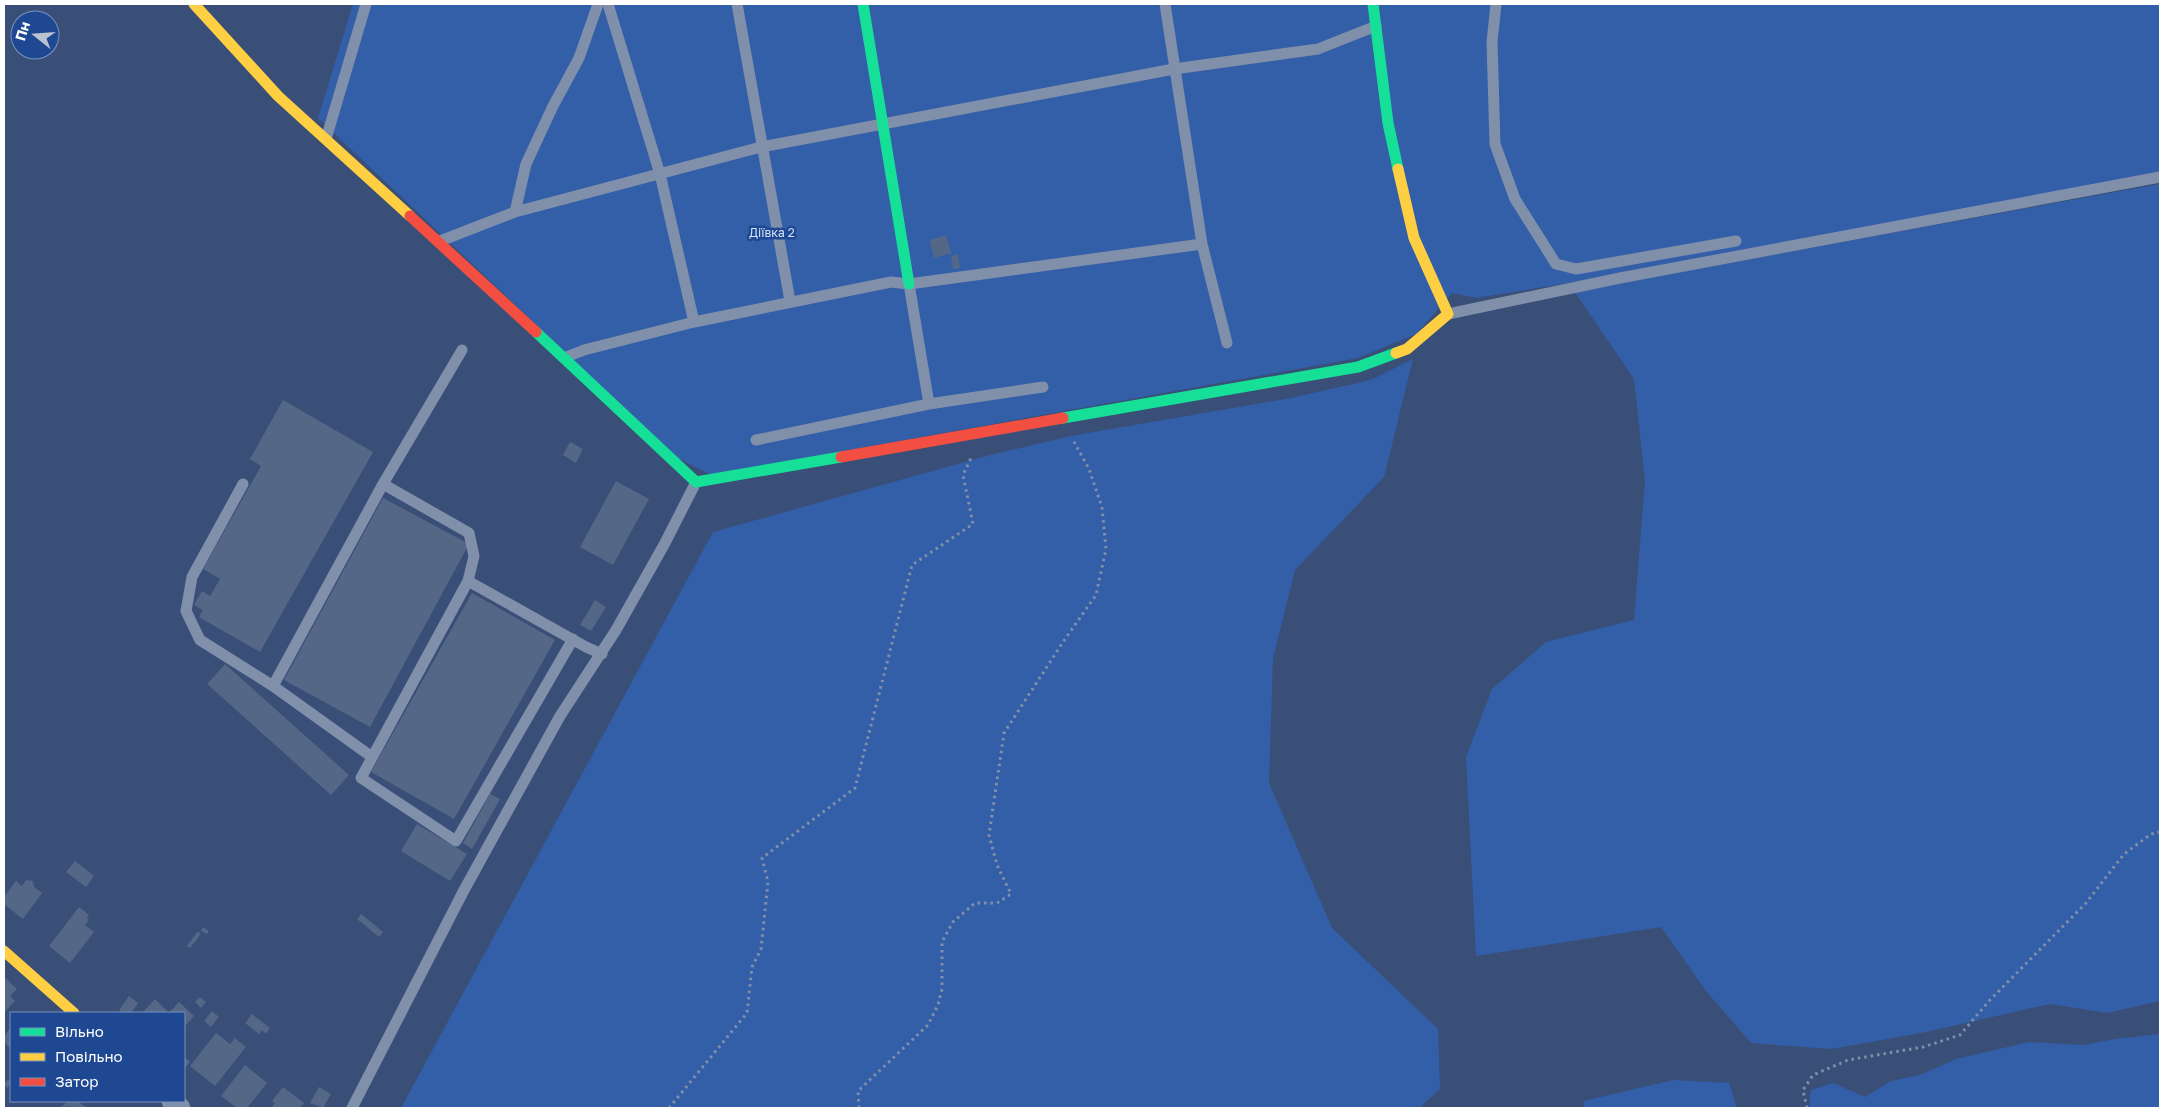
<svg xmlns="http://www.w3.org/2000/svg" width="2164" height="1112" viewBox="0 0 2164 1112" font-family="'Golos Text',sans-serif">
  <rect width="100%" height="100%" fill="#394f77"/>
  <path fill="#335fa8" d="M353,4H2160V174L1557,285L1476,298L1452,293L1416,334L1358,358L711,475L676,457L318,118Z
    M2160,184V1001L2107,1013L2050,1004L1926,1032L1831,1049L1751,1043L1706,991L1661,927L1476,956L1466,757L1492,689L1546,642L1634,620L1645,481L1634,379L1574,291Z
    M1413,359L1384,477L1295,570L1273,659L1269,783L1332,928L1438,1029L1440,1089L1419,1108H401L713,532L990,455L1071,436L1291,398L1371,380Z
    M2160,1034V1108H1809L1811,1090L1833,1083L1865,1097L1891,1081L1920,1075L1956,1059L2029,1042L2084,1045L2115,1039Z
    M1673,1080L1729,1083L1737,1108H1584V1101Z"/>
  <path fill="#556787" d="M946,235L951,253L934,258L930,240Z
    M958,254L960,268L953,269L951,256Z
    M283,400L373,452L260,652L199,617L203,610L194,605L202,591L210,596L220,579L203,569L261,466L250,459Z
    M570,442L583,449L576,463L563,455Z
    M616,481L649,499L613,565L580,547Z
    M383,498L469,544L370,727L284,680Z
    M472,593L555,640L454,819L371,772Z
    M595,600L606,607L591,631L580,625Z
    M225,664L349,775L331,795L207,684Z
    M490,794L500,799L472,849L463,843Z
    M417,824L467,854L450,881L401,851Z
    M75,861L94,876L86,887L66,872Z
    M26,880L33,881L34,887L42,893L23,919L4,904V897L16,881L22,886Z
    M79,907L89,915L87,918L89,920L85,925L94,932L70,963L49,946Z
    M361,914L383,932L379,937L357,919Z
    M203,927L209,931L207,934L201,931Z
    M198,931L201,934L190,948L187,946Z
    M4,977L17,989L10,996L15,1001L4,1013Z
    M129,996L138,1003L131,1013H124L119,1010Z
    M200,997L206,1002L201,1008L195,1002Z
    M155,999L169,1013L179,1002L194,1016L184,1027V1013H142Z
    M212,1011L219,1017L211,1027L204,1021Z
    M252,1014L270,1028L266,1034L262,1030L259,1034L245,1023Z
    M11,1027V1049L4,1042V1036Z
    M216,1033L230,1044L235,1038L246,1047L215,1086L190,1066Z
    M184,1056L190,1062L184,1069Z
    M245,1065L267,1083L247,1108H237L221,1096Z
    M8,1079L11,1084L7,1088L4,1084Z
    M283,1087L304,1103L300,1108H271L275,1103L272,1101Z
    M319,1087L331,1094L323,1108L310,1103Z
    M67,1101H80L79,1102L87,1108H72L70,1106L61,1108Z"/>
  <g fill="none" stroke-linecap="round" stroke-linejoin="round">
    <path stroke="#8190aa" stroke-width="3" stroke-dasharray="2.5 4" stroke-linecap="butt" d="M669,1108L747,1013L752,967L761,949L768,882L762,858L855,788L912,565L973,524L963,475L971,458
      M859,1108L858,1091L928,1025L938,1005L942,989V942L953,922L975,903H997L1011,894L997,865L989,835L1004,733L1063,642L1096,595L1106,549L1102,507L1089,469L1073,440
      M1807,1108L1803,1090L1813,1075L1848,1060L1923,1047L1960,1035L1989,1001L2086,903L2124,854L2151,834L2160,832"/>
    <path stroke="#8190aa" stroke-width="11" d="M608,4L660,174L694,322
      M737,4L790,301
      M1165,4L1202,244L1227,343
      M1496,4L1492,42L1495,144L1515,199L1556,264L1576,269L1736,241
      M326,139L366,4
      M515,212L526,164L553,106L579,58L598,4
      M440,241L515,212L761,147L1174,69L1318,49L1376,26
      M909,284L929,404
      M1448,314L1620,278L2160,177
      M564,358L584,350L694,322L891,282L909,284L1202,244
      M756,440L929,404L1043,387
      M243,484L192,577L186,611L200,640L273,686L372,757
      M383,484L469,533L474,556L468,581L361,778L456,841L573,639
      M468,581L586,647L602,654
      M273,686L383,484L462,350
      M352,1108L463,892L560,716L616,630L665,543L696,482"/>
    <path stroke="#8190aa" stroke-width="21" d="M172,1101L180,1108"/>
    <path stroke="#16e098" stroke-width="11" d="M863,4L909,284
      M1373,4L1388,123L1398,169
      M536,332L696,482L841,457
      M1063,418L1358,367L1396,353"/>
    <path stroke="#ffcf43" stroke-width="11" d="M194,4L278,96L410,216
      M1396,353L1407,349L1448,314L1414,238L1398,169
      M4,951L74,1013"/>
    <path stroke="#f24e42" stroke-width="11" d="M410,216L536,332
      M841,457L1063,418"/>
  </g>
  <g text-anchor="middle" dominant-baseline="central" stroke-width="5" stroke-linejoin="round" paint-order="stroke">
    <g font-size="12" fill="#d6e3fa" stroke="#1e4892">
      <text x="772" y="232">Діївка 2</text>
    </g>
  </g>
  <rect width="2164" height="1112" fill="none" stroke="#ffffff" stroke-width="10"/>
  <rect x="10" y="1012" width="175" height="90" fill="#1e4892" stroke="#7891be"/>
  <rect x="20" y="1028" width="25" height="8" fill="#16e098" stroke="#7891be"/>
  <text x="55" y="1037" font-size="15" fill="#ffffff">Вільно</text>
  <rect x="20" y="1053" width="25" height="8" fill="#ffcf43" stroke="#7891be"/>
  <text x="55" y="1062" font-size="15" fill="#ffffff">Повільно</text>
  <rect x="20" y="1078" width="25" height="8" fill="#f24e42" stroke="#7891be"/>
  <text x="55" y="1087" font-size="15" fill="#ffffff">Затор</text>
  <g transform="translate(35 35) rotate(287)"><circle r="24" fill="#1e4892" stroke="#7891be"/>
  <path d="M0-4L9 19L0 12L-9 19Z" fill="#bac1cf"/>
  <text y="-8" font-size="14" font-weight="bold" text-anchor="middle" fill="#ffffff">Пн</text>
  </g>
</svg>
